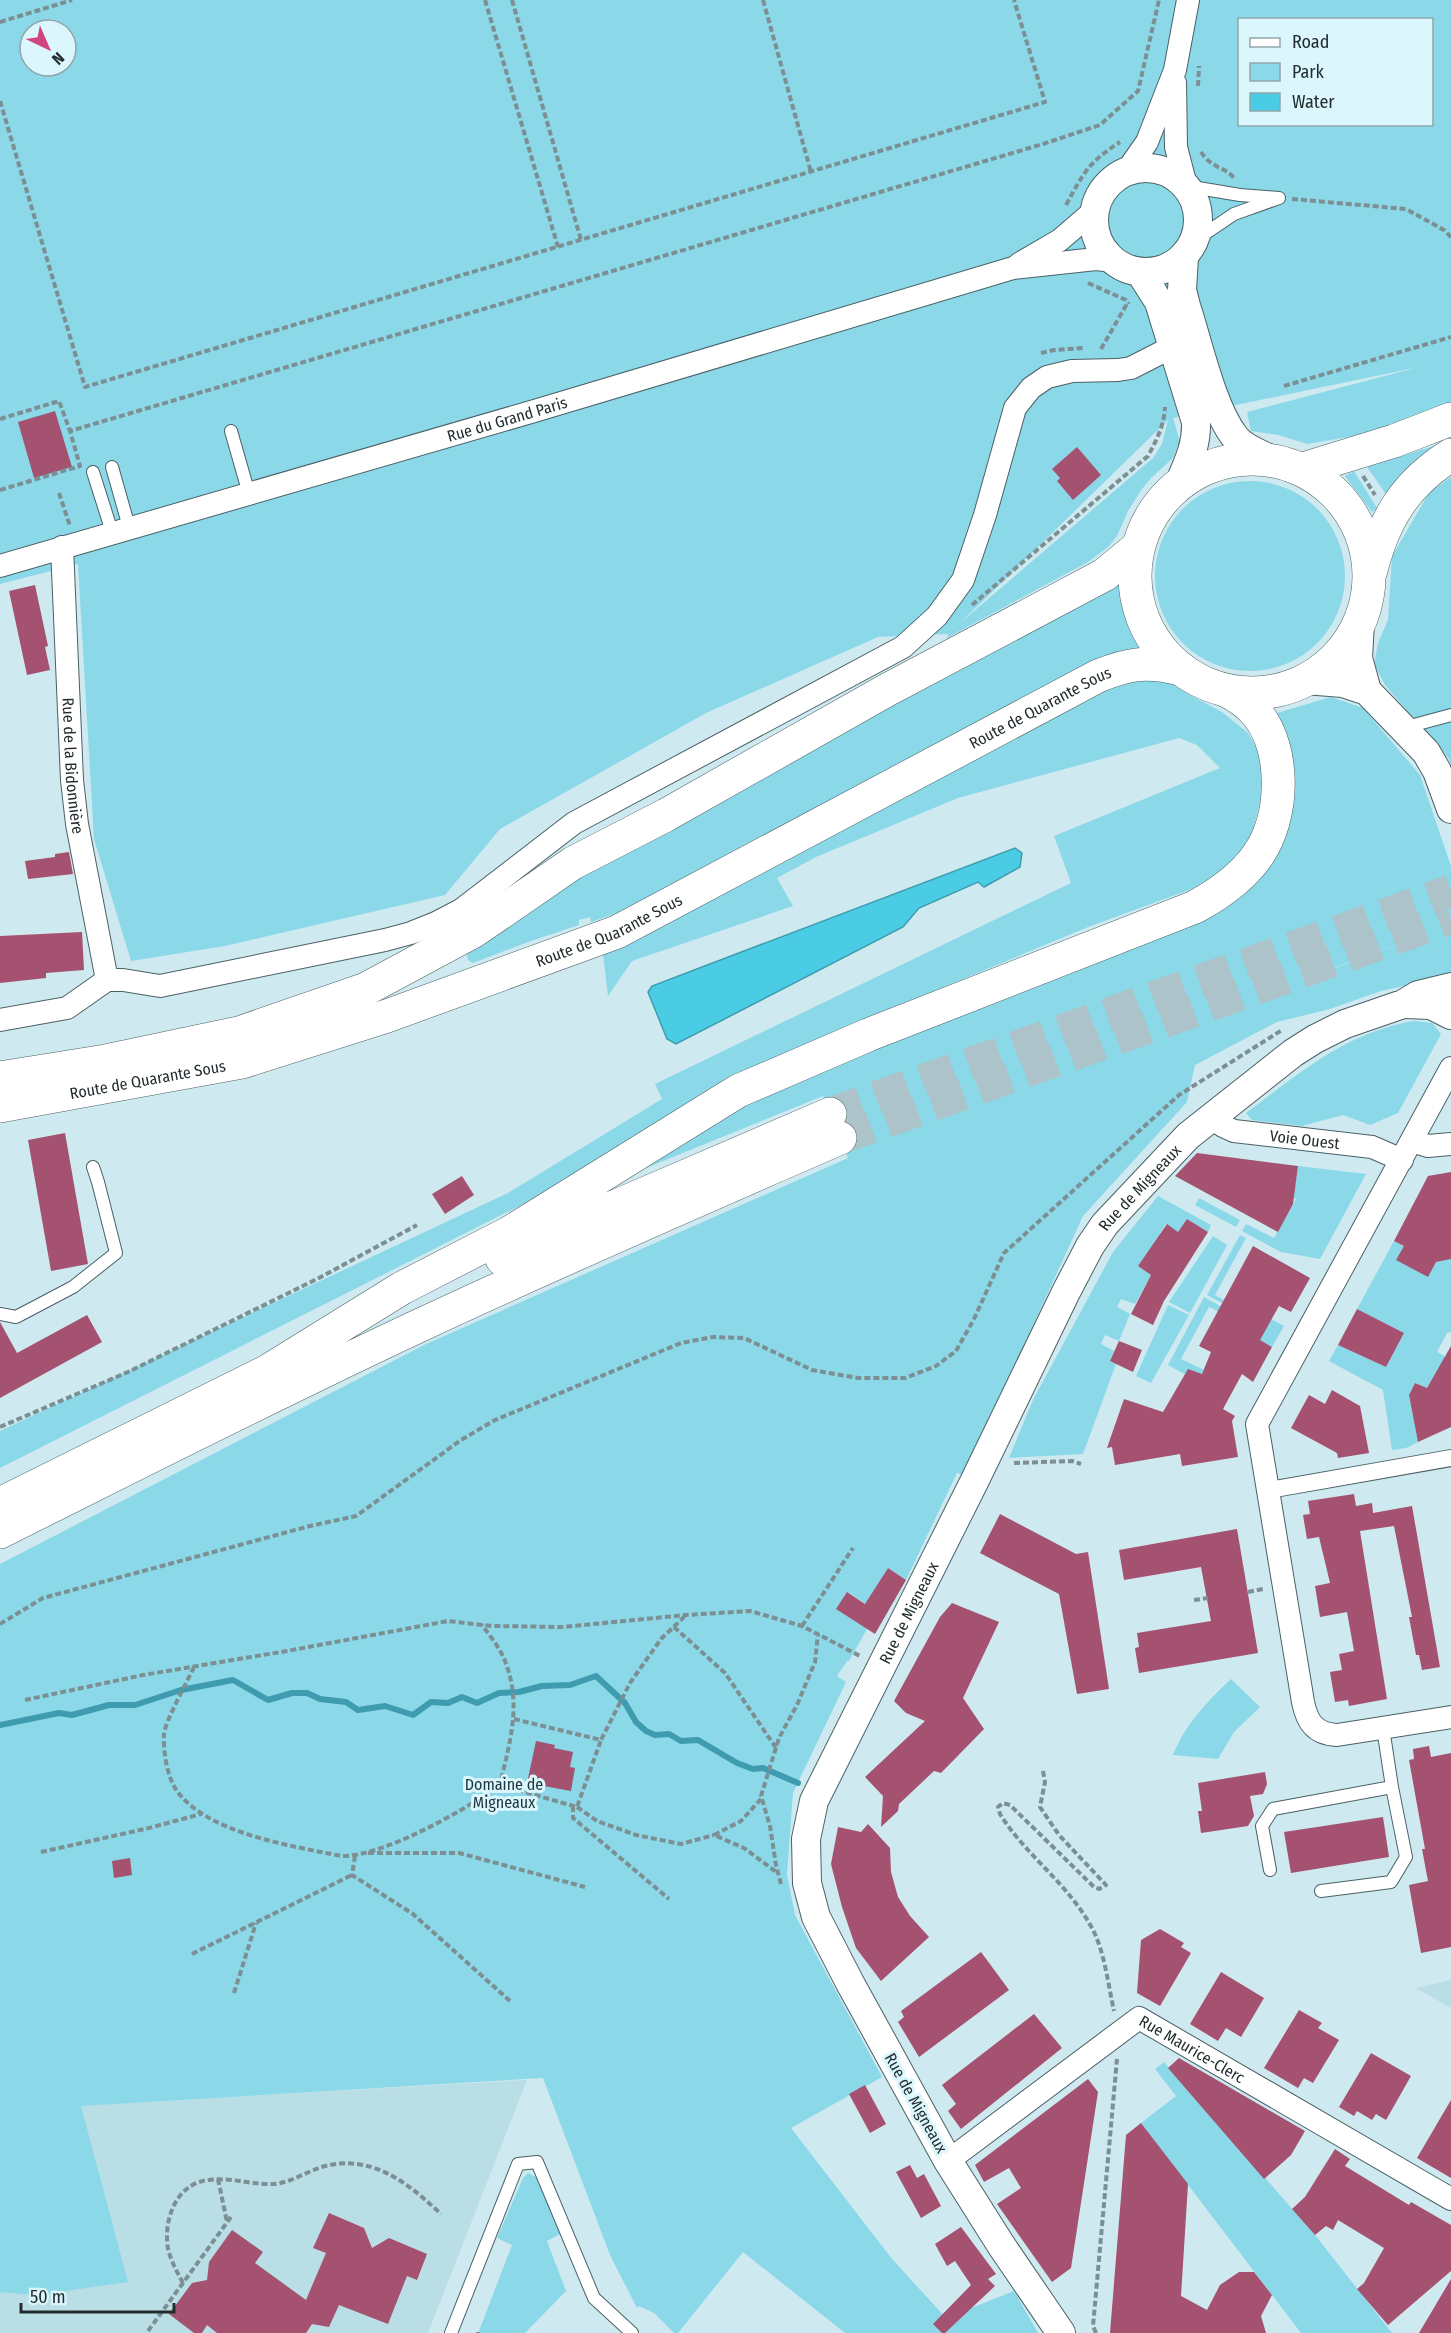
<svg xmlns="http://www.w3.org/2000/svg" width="1451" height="2333" viewBox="0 0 1451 2333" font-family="'Fira Sans Condensed',sans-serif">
  <rect width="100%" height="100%" fill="#cee9ef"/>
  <path fill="#badee6" d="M1451,1980V2008L1416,1988Z
    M527,2080L428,2333H0V2110Z"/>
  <path fill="#8bd8e9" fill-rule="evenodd" d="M0,0H1451V403L1395,429L1307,444L1279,435L1251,431L1247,412L1419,367L1173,418L1180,442L1172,459L1151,478L1142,489L1128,511L1117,536L1108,547L1088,562L947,638L948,634L878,637L706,713L500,829L445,895L225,946L131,961L94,839L78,564L0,584ZM1240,20H1432V124H1240ZM30,30H66V66H30ZM1168,420L1162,444L1153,458L960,623Z
    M1440,444L1386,494L1367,467Z
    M1354,471L1377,508L1372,512L1345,476Z
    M1451,477V765L1449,759L1385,685L1374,664L1378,643L1388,620L1392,556L1429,493Z
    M1155 576a95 95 0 1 1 190 0a95 95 0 1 1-190 0Z
    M1118,582L1124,614L1142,650L626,910L591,922L590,917L579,920V925L528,942L473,963L468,960L467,955L470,950L571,879Z
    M1164,678L1186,693L1222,712L1248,733L1261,756L1262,794L1251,838L1231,867L1200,886L1088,927L728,1077L535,1198L0,1468V1431L508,1193L662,1099L655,1084L1071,883L1054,836L1220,768L1197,745L1179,738L958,798L816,857L777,878L793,906L632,961L608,996L602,945L1109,683Z
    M1331,697L1363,708L1420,775L1451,866V972L1440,978L1381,991L1330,1009L1277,1022L1195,1065L1187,1102L1083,1216L964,1476L957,1473L906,1580L888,1568L878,1584V1612L848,1592L867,1629L849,1661H847L837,1676L846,1682L793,1793L787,1875L795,1915L882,2077L791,2128L892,2259L946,2318L1014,2291L1038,2333H845L743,2252L678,2333H674L654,2313L639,2306L637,2308L610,2255L543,2078L81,2106L128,2282L37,2295L0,2292V1564L426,1344L848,1158L823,1096L609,1183L751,1096L1203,914L1292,772L1277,713ZM1426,934L1322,973L1323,972Z
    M1413,1021L1432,1023L1441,1034L1398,1113L1370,1125L1343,1115L1302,1126L1252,1120L1246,1113C1300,1073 1345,1033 1413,1021Z
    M1298,1166L1366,1174L1320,1259L1281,1252L1242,1231L1246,1224L1274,1238L1296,1199L1283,1191L1295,1187Z
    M1158,1196L1211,1225L1208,1232L1187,1219L1178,1232L1166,1224L1160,1233L1172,1241L1144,1258L1138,1266L1151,1275L1135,1304L1121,1299L1117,1307L1130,1314L1119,1341L1105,1335L1101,1344L1114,1351L1110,1361L1116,1364L1083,1454L1009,1458L1033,1400L1113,1252Z
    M1199,1198L1240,1220L1236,1227L1195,1205Z
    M1240,1235L1246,1238L1215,1295L1231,1304L1234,1299L1284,1326L1272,1347L1223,1320L1225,1315L1209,1307L1181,1359L1215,1375L1208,1387L1168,1365L1204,1297L1227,1310L1229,1307L1207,1295Z
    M1213,1236L1227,1245L1190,1313L1169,1302Z
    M1394,1241L1436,1262L1451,1259V1332L1447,1333L1437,1352L1446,1357L1427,1388L1415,1383L1409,1395L1418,1442L1406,1448L1392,1450L1383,1390L1329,1361L1338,1345L1386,1367L1404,1333L1357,1309Z
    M1168,1305L1189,1315L1151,1383L1136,1376Z
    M1231,1679L1260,1707L1234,1732L1218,1759L1173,1755C1186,1723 1207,1702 1231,1679Z
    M1164,2062L1315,2235L1392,2333H1301L1141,2123L1176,2096L1155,2069Z
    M528,2173L538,2178L560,2234L547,2241L566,2291L525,2333H481L479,2331L512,2245L497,2238L523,2178Z"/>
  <path fill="#4acce4" stroke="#3e9cae" stroke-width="1.5" d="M1015,848L1022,853L1020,867L984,887L978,882L919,908L903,927L676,1044L667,1039L648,992L652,986Z"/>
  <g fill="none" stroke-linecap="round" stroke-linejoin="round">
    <path stroke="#3e9cae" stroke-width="6" d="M0,1725L59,1713L72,1715L109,1705H135L181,1690L233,1680L268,1700L292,1693H307L320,1699L346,1702L358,1710L385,1706L413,1715L431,1702L448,1703L462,1697L477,1703L499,1693L519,1692L542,1686L570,1685L596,1676L625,1703L636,1722L646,1731L655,1735L669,1734L681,1741L698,1740L737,1763L753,1769L763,1768L798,1783"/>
  </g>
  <path fill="#a55170" d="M55,411L72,467L34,478L18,422Z
    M1077,447L1101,475L1073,500L1057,481L1060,478L1052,469Z
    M35,585L48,646L45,647L50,670L27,675L9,591Z
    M69,852L73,874L28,879L25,861L55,857V854Z
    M82,932L84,970L46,973V978L0,983V936Z
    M65,1133L88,1264L51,1271L28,1140Z
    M1197,1153L1298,1166L1293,1204L1278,1232L1175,1176Z
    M1451,1172V1259L1436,1262L1428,1277L1396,1260L1404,1246L1394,1241L1428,1176Z
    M462,1176L474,1195L445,1214L432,1194Z
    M1187,1219L1208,1232L1164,1301L1153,1325L1131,1314L1151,1275L1138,1266L1167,1224L1178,1232Z
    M1253,1246L1310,1278L1291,1312L1279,1306L1260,1340L1272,1347L1253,1382L1242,1374L1223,1409L1235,1416L1232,1421L1238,1457L1182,1466L1180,1454L1115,1465L1112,1447L1107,1448L1124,1399L1163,1412L1188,1369L1202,1374L1211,1352L1199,1346Z
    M1357,1309L1404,1333L1386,1367L1338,1345Z
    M87,1315L102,1342L0,1398V1322L17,1353Z
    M1119,1341L1142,1350L1133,1372L1110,1361Z
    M1451,1346V1427L1418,1442L1409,1395L1415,1383L1427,1388Z
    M1332,1390L1360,1406L1369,1453L1338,1458L1337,1453L1291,1428L1309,1395L1325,1404Z
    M1354,1494L1356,1506L1372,1503L1373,1513L1412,1506L1440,1667L1422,1670L1419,1655H1416L1409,1617H1412L1394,1526L1360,1531L1387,1699L1349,1706L1348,1700L1335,1702L1330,1672L1342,1670L1339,1654L1354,1651L1347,1612L1320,1617L1315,1586L1330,1583L1319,1537L1307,1539L1303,1515L1310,1514L1308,1501Z
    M1000,1514L1076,1554L1088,1552L1109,1689L1077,1694L1059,1594L980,1553Z
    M1237,1529L1258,1653L1139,1673L1135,1648L1139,1647L1137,1633L1211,1621L1201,1567L1124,1580L1119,1550Z
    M888,1568L906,1580L875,1634L836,1609L847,1592L865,1604Z
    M952,1603L999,1622L963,1698L984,1729L941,1773L934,1771L899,1804L898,1811L881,1827L883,1796L865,1777L925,1721L906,1713L894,1701L940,1617Z
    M536,1741L555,1745L554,1748L573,1752L570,1767L575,1768L571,1791L527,1783Z
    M1429,1746L1431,1757L1451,1753V1947L1421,1953L1409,1885L1428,1881L1422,1849H1425L1409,1760L1414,1759L1413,1749Z
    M1265,1772L1267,1784L1263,1794L1250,1796L1254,1816L1248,1826L1201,1833L1198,1811H1202L1198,1783Z
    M1383,1817L1389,1857L1291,1873L1284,1832Z
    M868,1824L890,1848L891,1872L898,1897L910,1916L929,1937L881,1981L856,1948L842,1907L831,1864L838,1827L861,1832Z
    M130,1858L132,1875L114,1878L112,1861Z
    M1160,1929L1184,1943L1181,1947L1191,1953L1160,2006L1137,1993L1141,1940Z
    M981,1952L1009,1990L919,2057L898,2022L904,2017L901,2011Z
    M1221,1972L1264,1998L1241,2037L1226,2028L1218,2041L1190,2024Z
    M1299,2010L1322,2023L1318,2028L1339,2040L1313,2083L1304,2078L1298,2088L1264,2068Z
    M1034,2014L1062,2048L961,2129L948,2111L956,2104L942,2085Z
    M1371,2053L1411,2076L1386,2120L1376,2114L1372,2120L1357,2111L1354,2116L1339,2107Z
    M1179,2058L1305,2131L1291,2155L1264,2179L1168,2068Z
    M1088,2079L1098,2092L1071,2268L1052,2282L997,2204L1021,2188L1009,2168L984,2182L975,2165Z
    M865,2085L886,2124L870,2133L849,2094Z
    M1451,2100V2178L1417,2158Z
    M1141,2123L1188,2184L1181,2296L1207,2310L1220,2285L1239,2272H1254L1272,2295L1261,2316L1266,2333H1110L1126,2135Z
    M1335,2149L1350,2159L1345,2166L1409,2205L1411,2202L1451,2225V2271L1388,2325L1357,2289L1364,2283L1384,2248L1338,2220L1333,2230L1326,2226L1315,2235L1292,2209L1305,2197Z
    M910,2165L917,2178L924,2174L941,2206L921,2218L896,2172Z
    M329,2213L364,2228L372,2248L389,2238L427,2254L417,2280L407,2276L388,2324L339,2305L329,2327L312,2324L306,2333H217L207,2325L202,2333H194L169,2314L192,2283L207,2280L209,2262L232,2230L263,2252L255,2263L306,2300L326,2253L313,2248Z
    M961,2227L996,2274L988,2279L995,2286L945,2333H942L933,2324L971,2285L955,2261L947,2266L935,2244Z
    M1451,2279V2333H1419Z"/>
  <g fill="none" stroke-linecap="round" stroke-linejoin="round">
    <path stroke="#acc3c9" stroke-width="33" stroke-dasharray="33 16" stroke-linecap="butt" d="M830,1114L1451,891
      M840,1138L1451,918"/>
    <g stroke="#4a6166" stroke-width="14">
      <path id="service" d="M1186,186L1240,195L1279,198L1234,214L1194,241
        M231,431L249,494
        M112,467L129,527
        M93,472L112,532
        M1403,728L1451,715
        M0,1314L16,1317L73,1287L116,1253L98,1182L93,1167
        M1270,1870L1262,1826L1273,1809L1392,1787L1383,1728
        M1321,1891L1391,1882L1406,1857L1392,1787
        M451,2333L518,2164L537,2162L594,2298L632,2333"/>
    </g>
    <g stroke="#4a6166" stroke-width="18">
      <path id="pedestrian" d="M1269,1490L1451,1458"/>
    </g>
    <g stroke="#4a6166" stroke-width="24">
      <g id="minor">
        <path d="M1175,83L1176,147L1186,186"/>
        <path d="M1126,172L1147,142L1175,70L1188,0"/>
        <path d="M1019,264L1060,240L1096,209"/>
        <path id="s1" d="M62,547L72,780L77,824L107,980"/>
        <path id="s2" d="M0,566L531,412L1013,268L1096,259L1114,261"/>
        <path d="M0,1020L67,1008L107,980H123L160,986L385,940L411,933L436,923L461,910L574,823L903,647L937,616L963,580L985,515L1015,408L1031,388L1047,377L1072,371L1118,370L1131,368L1174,346"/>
        <path d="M1451,1068L1257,1424L1303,1702C1307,1722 1315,1734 1337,1735L1451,1717"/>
        <path id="s3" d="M1211,1116L1223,1126L1234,1131L1372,1147L1402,1160"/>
        <path d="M1412,1141L1428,1146L1451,1144"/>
        <path id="s4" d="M948,2161L1139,2018L1451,2199"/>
      </g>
    </g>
    <g stroke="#4a6166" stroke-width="30">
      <g id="tertiary">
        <circle cx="1146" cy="220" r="52"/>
        <path d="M1184,257L1182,290L1186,306C1198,342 1212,408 1235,437C1243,448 1259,453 1270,459"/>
        <path d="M1140,272L1159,302L1196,422C1197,445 1188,463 1179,484"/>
        <path d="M1360,622L1358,658L1367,691"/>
        <path d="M1305,680L1343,683L1367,691L1426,752L1437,771L1451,809"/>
        <path d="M1405,1004L1431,1005L1451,1015"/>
        <path id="s5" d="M1061,2333L1001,2245L948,2161L850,1983L816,1917L807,1883L806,1839L814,1801L975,1480L1066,1292L1090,1246L1105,1224L1188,1136L1293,1053L1315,1039L1345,1024L1403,1004L1418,995L1451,987"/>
      </g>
    </g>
    <g stroke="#4a6166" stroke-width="34">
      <g id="primary">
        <circle cx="1252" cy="576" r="117"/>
        <path d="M1303,469L1394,441L1451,419"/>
        <path d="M1371,570C1384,519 1405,484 1451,455"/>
        <path d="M0,1078L106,1061L239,1033L366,989L474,931L573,863L666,815L887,690L1104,575L1138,547"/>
        <path id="s6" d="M0,1106L242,1062L387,1016L617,932L1098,676C1130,663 1148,661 1181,669"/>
      </g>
    </g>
    <g stroke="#4a6166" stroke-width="34">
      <path id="motorway" d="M502,1259L607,1210L830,1114
        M271,1369L402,1288L509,1233L738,1091L868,1035L1195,907C1219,894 1242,878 1258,855C1284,817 1286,752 1258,715C1249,704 1238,696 1225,690
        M0,1504L290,1360
        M0,1532C142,1461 283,1389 427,1322C564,1258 702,1198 840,1138"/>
    </g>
    <path stroke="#7c8f93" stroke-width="4" stroke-dasharray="6 3" stroke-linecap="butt" d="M485,0L558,247
      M512,0L581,240
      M763,0L811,172
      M0,22L72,0
      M1198,86L1199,66
      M0,101L85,387L1045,102L1014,0
      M1201,152C1212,169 1224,166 1234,178
      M1292,199L1406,209L1444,230L1451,237
      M1066,205C1084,172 1088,163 1120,142
      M1088,283L1126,300L1129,304
      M1101,349L1128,302
      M1041,353L1054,350L1084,348
      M1284,386L1451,337
      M0,419L59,401L70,431
      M1363,476L1375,495
      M0,490L80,466L70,431L1043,144L1100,125L1138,91L1159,0
      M59,493L70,526
      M972,605L1148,456C1157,439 1164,426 1165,407
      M0,1427L128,1372L319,1278L417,1225
      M1014,1463L1072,1461L1081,1464
      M1248,1592L1263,1589
      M1194,1600L1208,1598
      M0,1624L43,1598L310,1526L356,1516L461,1440L495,1420L681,1343L713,1337L744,1338L812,1370L858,1378H905L936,1366L956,1351L974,1319L1004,1253L1179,1095L1282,1030
      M802,1626L853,1548
      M674,1627L725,1673L776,1748
      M194,1667C188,1680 164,1724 164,1734C163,1751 167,1777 177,1791C208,1834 293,1846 341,1856C383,1857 465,1810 500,1785C510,1741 522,1704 505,1661C500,1648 490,1636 482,1625
      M25,1700L143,1675L287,1651L448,1621L492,1626L563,1627L686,1615L750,1611L802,1626L862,1657
      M514,1719L601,1740L630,1683L661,1639L686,1615
      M1043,1771L1045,1782L1040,1807L1059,1835L1106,1885L1099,1889L1094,1887L1010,1805L1003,1803L998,1807L1000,1814C1026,1856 1070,1885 1093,1930C1105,1954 1108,1984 1114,2011
      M500,1785L577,1807L601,1740
      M761,1799L741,1821L714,1835L744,1848L779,1874
      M573,1806V1818L669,1899
      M577,1807L597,1821L636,1835L681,1844L714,1835
      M41,1852L149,1828L201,1814
      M368,1853H459L585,1887
      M355,1856L352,1875L413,1914L511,2002
      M781,1884L776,1865L770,1826L761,1796L779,1738L797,1705L815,1662L818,1634
      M192,1954L352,1875
      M234,1993L256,1923
      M218,2179L227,2222
      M183,2283C177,2272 171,2261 168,2249C163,2220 176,2183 209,2180C231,2177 252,2185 273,2184C291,2183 307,2171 325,2166C373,2154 409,2184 441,2214
      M148,2331L231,2217
      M478,2332V2333
      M1096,2333L1093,2326L1117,2059"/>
    <use href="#service" stroke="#fff" stroke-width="12"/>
    <use href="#pedestrian" stroke="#fff" stroke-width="16"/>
    <use href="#minor" stroke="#fff" stroke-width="22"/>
    <use href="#tertiary" stroke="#fff" stroke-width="28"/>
    <use href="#primary" stroke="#fff" stroke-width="33"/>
    <use href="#motorway" stroke="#fff" stroke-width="33"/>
  </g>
  <g text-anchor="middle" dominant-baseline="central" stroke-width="6" stroke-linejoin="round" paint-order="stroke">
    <g font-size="16" fill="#232d2f" stroke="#dbf7fd">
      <text stroke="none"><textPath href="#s2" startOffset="528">Rue du Grand Paris</textPath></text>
      <text stroke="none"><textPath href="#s6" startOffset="1122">Route de Quarante Sous</textPath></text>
      <text stroke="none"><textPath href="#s1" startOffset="219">Rue de la Bidonnière</textPath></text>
      <text stroke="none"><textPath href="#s6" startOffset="636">Route de Quarante Sous</textPath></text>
      <text stroke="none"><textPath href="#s6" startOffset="150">Route de Quarante Sous</textPath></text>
      <text stroke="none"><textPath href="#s3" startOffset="99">Voie Ouest</textPath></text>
      <text stroke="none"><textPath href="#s5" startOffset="1298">Rue de Migneaux</textPath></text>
      <text stroke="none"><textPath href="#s5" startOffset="812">Rue de Migneaux</textPath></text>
      <text stroke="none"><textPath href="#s4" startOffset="300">Rue Maurice-Clerc</textPath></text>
      <text transform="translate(916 2103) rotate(61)">Rue de Migneaux</text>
    </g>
    <g font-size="16" fill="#1e3439" stroke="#dbf7fd">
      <text x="504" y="1784">Domaine de<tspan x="504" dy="18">Migneaux</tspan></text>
    </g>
  </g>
  <rect x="1238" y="18" width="195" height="108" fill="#dbf7fd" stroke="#91a6ab" stroke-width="1.5"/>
  <rect x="1250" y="38" width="30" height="9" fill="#ffffff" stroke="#91a6ab" stroke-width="1.5"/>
  <text x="1292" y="48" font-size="18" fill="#232d2f">Road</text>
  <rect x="1250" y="63" width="30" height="18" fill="#8bd8e9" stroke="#91a6ab" stroke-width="1.5"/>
  <text x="1292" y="78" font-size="18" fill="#232d2f">Park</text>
  <rect x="1250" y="93" width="30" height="18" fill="#4acce4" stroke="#91a6ab" stroke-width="1.5"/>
  <text x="1292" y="108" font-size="18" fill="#232d2f">Water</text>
  <g transform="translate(48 48) rotate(136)"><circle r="28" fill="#dbf7fd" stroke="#91a6ab" stroke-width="1.5"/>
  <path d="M0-4.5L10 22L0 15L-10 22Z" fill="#cf457e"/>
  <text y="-9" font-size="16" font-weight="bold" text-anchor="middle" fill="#232d2f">N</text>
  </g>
  <path d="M21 2303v9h153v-9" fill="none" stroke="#232d2f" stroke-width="3"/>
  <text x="30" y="2303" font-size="18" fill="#232d2f" stroke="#dbf7fd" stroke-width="4.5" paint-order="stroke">50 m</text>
</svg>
